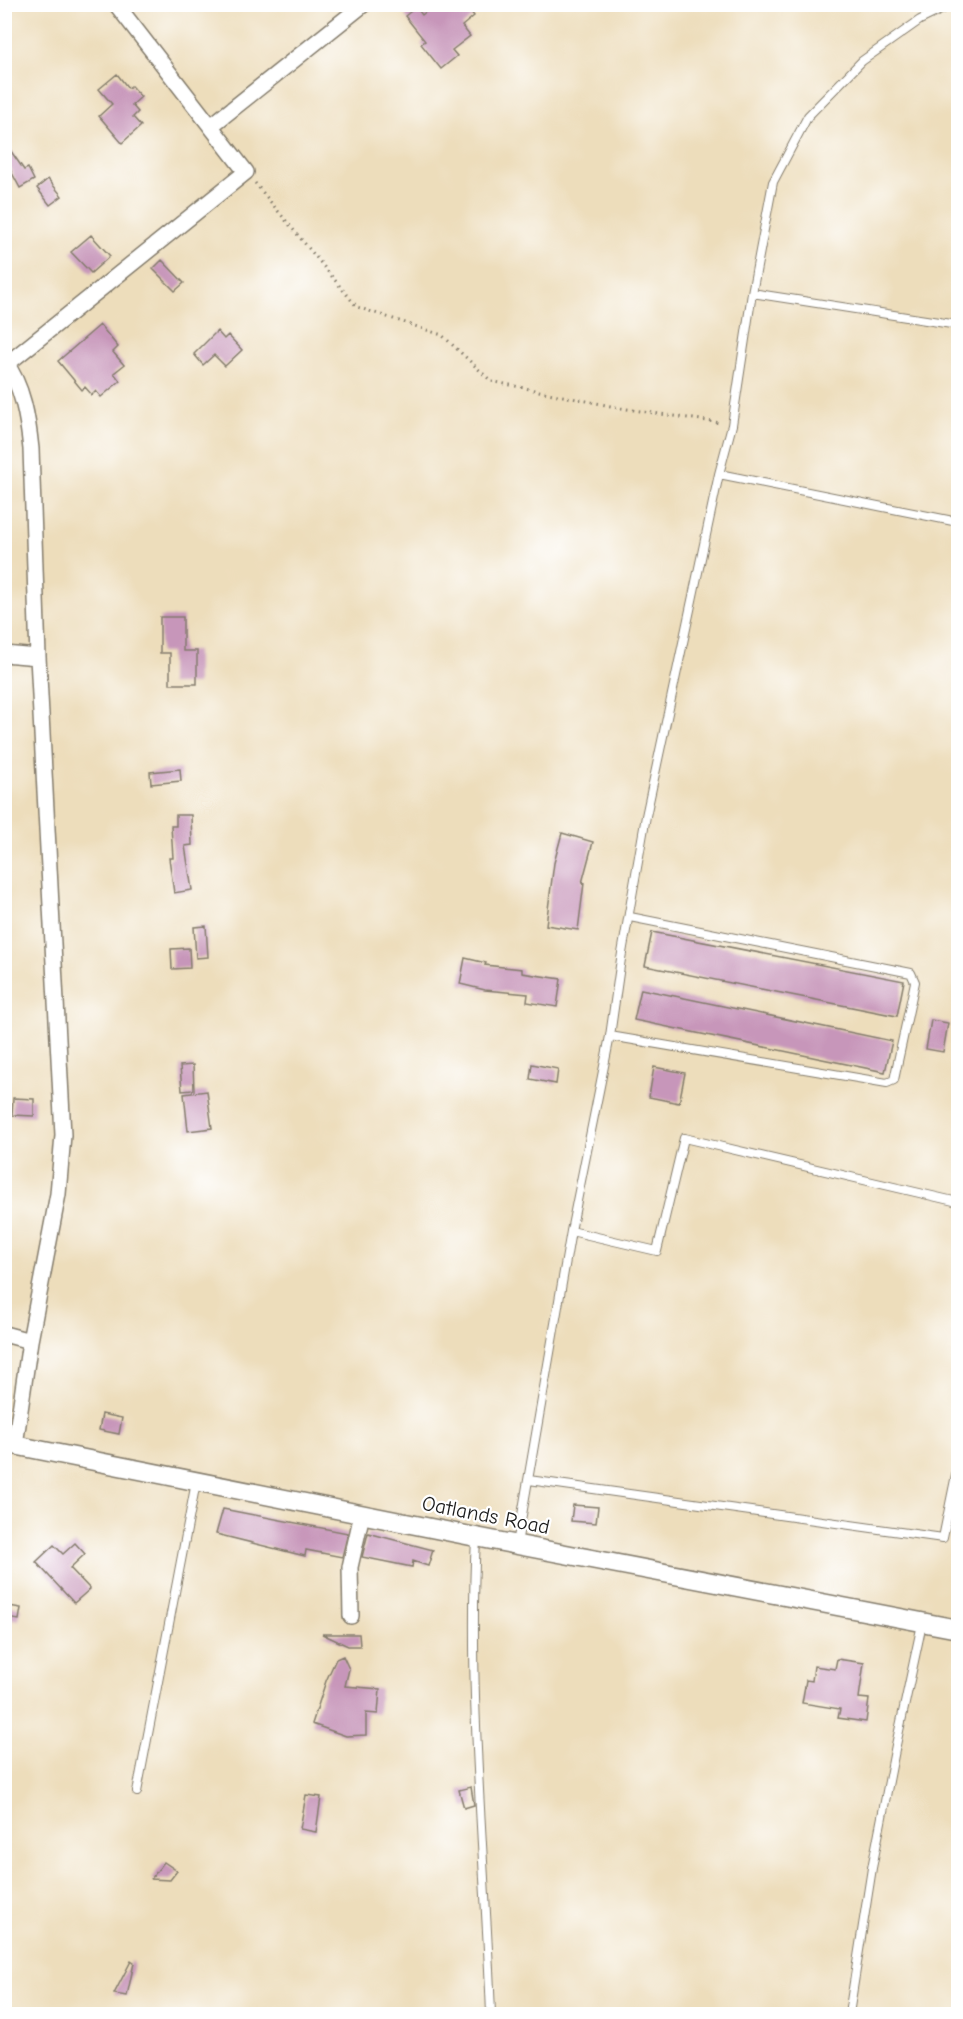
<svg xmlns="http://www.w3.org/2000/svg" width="963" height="2019" viewBox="0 0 963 2019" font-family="'Comic Neue',sans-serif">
  <rect width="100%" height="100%" fill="#fff"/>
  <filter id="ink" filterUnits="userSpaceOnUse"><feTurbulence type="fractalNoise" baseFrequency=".0167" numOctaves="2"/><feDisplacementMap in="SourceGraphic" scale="12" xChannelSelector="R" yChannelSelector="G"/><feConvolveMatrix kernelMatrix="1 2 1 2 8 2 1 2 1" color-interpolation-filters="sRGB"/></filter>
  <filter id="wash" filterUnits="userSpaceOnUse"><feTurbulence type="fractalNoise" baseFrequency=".008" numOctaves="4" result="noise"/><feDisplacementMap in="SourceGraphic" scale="24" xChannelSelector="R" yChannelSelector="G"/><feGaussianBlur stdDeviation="1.35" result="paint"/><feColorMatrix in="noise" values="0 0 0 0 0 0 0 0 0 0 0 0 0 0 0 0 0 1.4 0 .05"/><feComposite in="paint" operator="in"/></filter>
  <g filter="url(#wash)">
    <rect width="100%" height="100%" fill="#edddbb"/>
    <g id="blocks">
      <path fill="#c796ba" d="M435,4H465L474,16L462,26L470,36L452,50L457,56L441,69L421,44L425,41L405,16L416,7L422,15Z
        M117,74L128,88L131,86L141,97L132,105L138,112L133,117L141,126L122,143L99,116L112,104L99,89Z
        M8,147L24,170L28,168L34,180L20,188L4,158V149Z
        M48,179L62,196L50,205L37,188Z
        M91,235L110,256L91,273L71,252Z
        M162,260L184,283L175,291L153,269Z
        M100,325L118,347L113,352L124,365L114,373L120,381L101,397L96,391L92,395L85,387L82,390L58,361Z
        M217,331L224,339L228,335L242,350L225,366L214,355L203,365L194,354Z
        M160,617H183V651H197V684H170V653H160Z
        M180,769L181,781L151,784L150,772Z
        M176,815H191L192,845L185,846L192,890L174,893L169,858H173L171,826H176Z
        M562,833L593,842L582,883H584L578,930L546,925L554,863Z
        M206,926L208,957L196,958L194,927Z
        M652,932L904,981L897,1016L645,966Z
        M189,948L190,968L172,969L171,949Z
        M465,958L486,963L485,965L522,969V973L561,979L557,1007L527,1002L528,994L485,990L460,984Z
        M641,989L892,1041L885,1072L634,1020Z
        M931,1020L948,1023L943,1052L926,1049Z
        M532,1064L558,1069L556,1084L530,1079Z
        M193,1065L194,1090L182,1091L180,1066Z
        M654,1067L685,1073L679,1103L649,1097Z
        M207,1091L212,1128L188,1131L184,1094Z
        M13,1098L34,1099V1116L12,1115Z
        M102,1414L122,1418L119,1434L99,1430Z
        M573,1505L598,1507L596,1523L571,1521Z
        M223,1509L348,1533L342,1557L306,1550L305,1556L216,1534Z
        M368,1533L433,1550L428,1566L413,1561L412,1567L362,1557Z
        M75,1543L85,1554L70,1568L90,1589L74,1603L36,1562L54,1545L63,1554Z
        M9,1606L21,1608L19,1620L7,1618Z
        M322,1634H359L360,1646H348Z
        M343,1656L349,1669L345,1686L380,1689L378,1714L366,1713V1735L346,1736L312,1724L326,1681L336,1659Z
        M837,1659L864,1663L859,1698L869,1699L866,1722L838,1718L840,1709L802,1703L806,1680L812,1681L814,1666L835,1669Z
        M471,1787L474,1805L464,1808L459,1790Z
        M306,1795L321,1797L316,1832L300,1829Z
        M164,1862L177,1871L170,1880L151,1879Z
        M131,1961L134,1963L127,1996L114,1994Z"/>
    </g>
  </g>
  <g filter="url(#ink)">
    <use href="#blocks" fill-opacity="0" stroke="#847c6c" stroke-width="1.5"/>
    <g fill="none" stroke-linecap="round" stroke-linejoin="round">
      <g stroke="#847c6c" stroke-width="10">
        <path id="service" d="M752,293L958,325
          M719,474L958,522
          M610,1036L887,1083L894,1080L915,982L911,973L630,917
          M571,1231L657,1251L684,1138L958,1202
          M529,1480L943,1538L958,1465
          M476,1538C468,1697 485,1856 491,2014
          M517,1544L571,1231L610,1036L621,959L646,816L719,474L732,425L752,293L773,182L808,116L862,61L920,20L953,4
          M137,1792L196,1482
          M849,2014L872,1868L896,1745L922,1624"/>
      </g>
      <g stroke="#847c6c" stroke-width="18">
        <path id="minor" d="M211,126L364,4
          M4,361C23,385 28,420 31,449L38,657L63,1135L58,1194L30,1341L15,1445
          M7,364L246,172L116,4
          M4,654L38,657
          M4,1334L30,1341
          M351,1616L350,1567L362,1514"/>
      </g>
      <g stroke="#847c6c" stroke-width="21">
        <path id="tertiary" d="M4,1443L476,1537L958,1629"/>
      </g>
      <path stroke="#847c6c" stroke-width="3" stroke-dasharray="1.5 4.5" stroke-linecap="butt" d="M255,183L357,307L442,335L491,381L620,408L721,423"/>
      <use href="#service" stroke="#fff" stroke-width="8"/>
      <use href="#minor" stroke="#fff" stroke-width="15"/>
      <use href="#tertiary" stroke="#fff" stroke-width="18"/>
    </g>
  </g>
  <g text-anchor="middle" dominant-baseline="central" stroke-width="4.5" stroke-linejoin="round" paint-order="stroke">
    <g font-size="21" fill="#1c1c1c" stroke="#fff">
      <text transform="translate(486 1515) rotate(11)">Oatlands Road</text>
    </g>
  </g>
  <rect width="963" height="2019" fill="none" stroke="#fff" stroke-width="24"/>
</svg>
